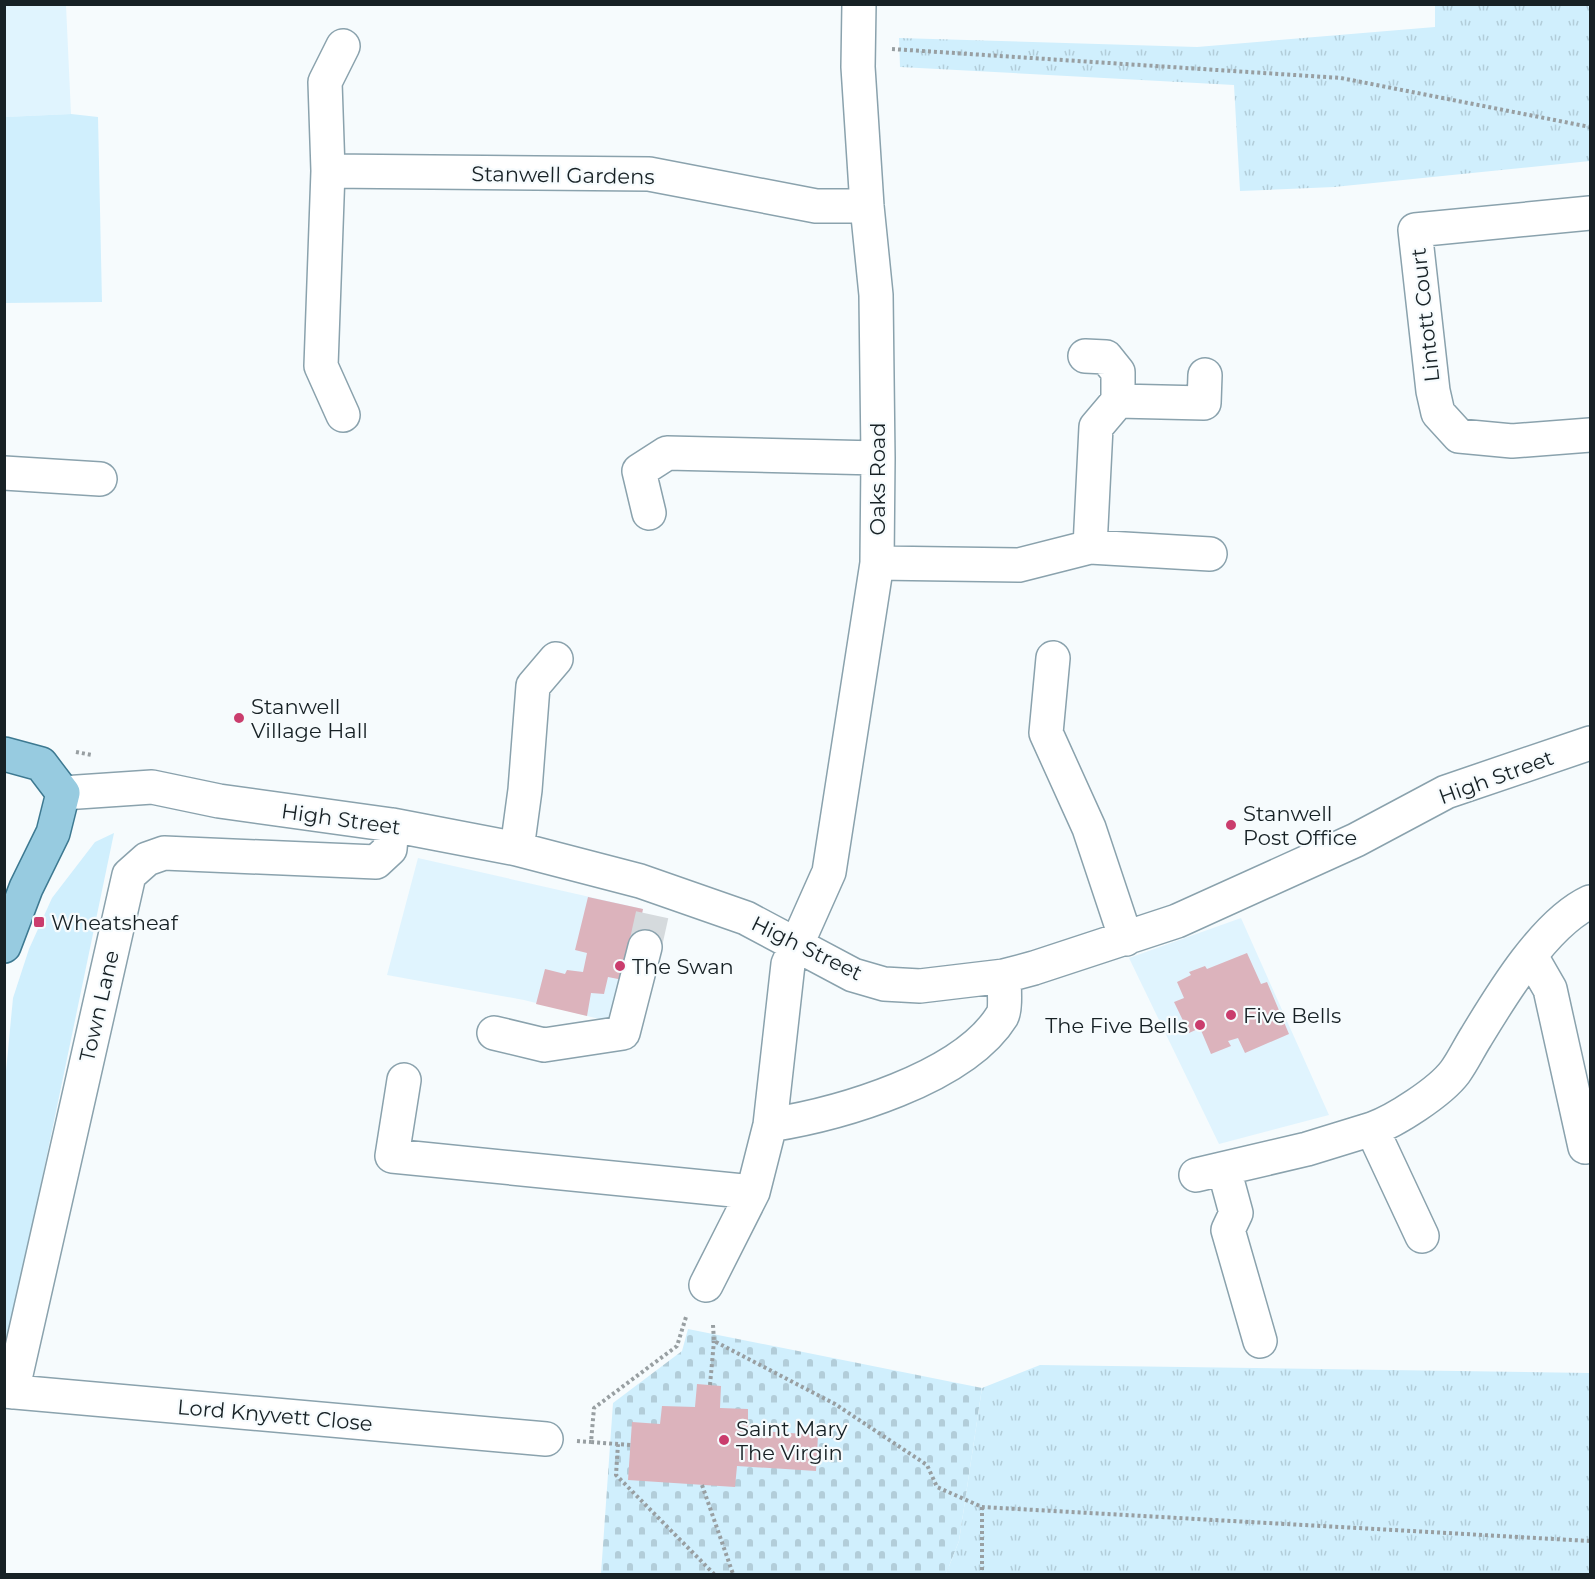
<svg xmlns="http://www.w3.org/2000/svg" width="1595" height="1579" viewBox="0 0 1595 1579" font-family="Montserrat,sans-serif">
  <defs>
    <pattern id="cemetery-stones" width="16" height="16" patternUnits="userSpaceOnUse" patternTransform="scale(1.5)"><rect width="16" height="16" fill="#d0effd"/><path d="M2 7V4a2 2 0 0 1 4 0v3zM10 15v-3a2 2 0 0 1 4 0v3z" fill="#b2cdd9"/></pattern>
    <pattern id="park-tufts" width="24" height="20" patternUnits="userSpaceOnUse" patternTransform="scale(1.5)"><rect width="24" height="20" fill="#d0effd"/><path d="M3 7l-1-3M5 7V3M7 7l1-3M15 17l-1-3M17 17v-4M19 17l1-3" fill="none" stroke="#b2cdd9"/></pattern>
  </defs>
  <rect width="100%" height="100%" fill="#f6fbfd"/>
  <path fill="#e0f4fe" d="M5,5H66L71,114L5,117Z
    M418,858L643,909L619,1024L524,1000L387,975Z
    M1241,918L1329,1115L1219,1144L1129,958Z"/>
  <path fill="#d0effd" d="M71,114L98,117L102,302L5,303V117Z
    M114,833L8,1342L5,1341L4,1092L13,998L29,949L52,898L95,842Z"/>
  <path fill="url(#cemetery-stones)" d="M688,1329L982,1388L959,1541L946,1574H601L613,1403L682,1351Z"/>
  <path fill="url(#park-tufts)" d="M1435,5H1590V161L1334,187L1240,191L1234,85L900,67L899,38L1197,47L1435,27Z
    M1040,1365L1590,1373V1574H946L959,1541L982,1388Z"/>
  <path fill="#dcb3bc" d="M588,897L643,909L628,981L608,977L604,994L591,993L587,1016L536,1004L545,969L565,974L567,970L583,972L587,953L575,950Z
    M1247,953L1261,984L1267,982L1289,1034L1245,1053L1238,1038L1228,1041L1231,1046L1211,1054L1200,1028L1189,1033L1174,1002L1184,998L1177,982L1191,975L1189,972L1205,966L1207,969Z
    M697,1384L721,1386L720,1408L748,1409V1430L818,1435L816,1471L737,1466L735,1487L628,1480L632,1422L660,1424L662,1406L695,1407Z"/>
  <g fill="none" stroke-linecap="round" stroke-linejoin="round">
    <path stroke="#d5dadd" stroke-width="33" stroke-dasharray="33 16" stroke-linecap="butt" d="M645,947L653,911"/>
    <g stroke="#8aa2ad" stroke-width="36">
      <path id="minor" d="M343,46L325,82L328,171L321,366L343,415
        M328,171L649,174L816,206H867
        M1590,213L1415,230L1433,391L1438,413L1459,436L1512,441L1590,435
        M1085,356L1106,357L1118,372V401
        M4,473L100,479
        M649,513L639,471L667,453L878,458
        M1090,547L1096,427L1118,401L1204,403L1205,375
        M877,563L1019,565L1090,547L1210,554
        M1053,658L1046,733L1089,828L1126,939
        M63,793L152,787L219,801L392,825L517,849L640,881L746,918L853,975L884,984L920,986L1004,976L1034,968L1177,921L1356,840L1446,792L1590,743
        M517,849L525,790L533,686L556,659
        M1531,956L1550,989L1585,1147L1590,1146
        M494,1033L544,1045L623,1033L645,947
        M404,1080L392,1156L753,1192
        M770,1125C839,1114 963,1079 1002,1016C1006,1009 1004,985 1004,976
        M1372,1129L1422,1236
        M1224,1169L1236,1213L1228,1230L1260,1341
        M1196,1175L1307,1149L1372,1129C1395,1121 1440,1092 1455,1072C1463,1061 1469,1048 1476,1037C1502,994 1545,923 1590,902
        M706,1285L753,1192L770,1125L788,964L829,872L877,563L878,458L876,295L867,206L858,67L859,4
        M4,1391L546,1439
        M12,1392L129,875L147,859L164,853L376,862L390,849L392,825"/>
    </g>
    <g stroke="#3d7991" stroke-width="36">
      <path id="major" d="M4,754L41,764L63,793L53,833L26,888L4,946"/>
    </g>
    <path stroke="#989fa2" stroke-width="4" stroke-dasharray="3 3" stroke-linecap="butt" d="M892,49L1341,78L1590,127
      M76,752L92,755
      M713,1325L714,1341L835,1404L927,1465L937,1487L982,1507L1590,1541
      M710,1385L714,1341
      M577,1441L591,1442
      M618,1444L616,1475L714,1574
      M630,1445L591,1442L594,1408L677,1346L686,1317
      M702,1485L733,1574
      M982,1507V1574"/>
    <use href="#minor" stroke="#fff" stroke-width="33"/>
    <use href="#major" stroke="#97cbe0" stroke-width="33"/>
  </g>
  <g fill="#ca3d6d" stroke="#f6fbfd" stroke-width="2">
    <circle cx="239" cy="718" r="6"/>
    <circle cx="1231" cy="825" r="6"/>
    <rect x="33" y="916" width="12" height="12" rx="3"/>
    <circle cx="620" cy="966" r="6"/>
    <circle cx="1231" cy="1015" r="6"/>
    <circle cx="1200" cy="1025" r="6"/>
    <circle cx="724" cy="1440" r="6"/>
  </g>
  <g text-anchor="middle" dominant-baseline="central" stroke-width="4.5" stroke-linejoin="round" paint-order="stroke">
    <g font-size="21" fill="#172125" stroke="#f6fbfd">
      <text transform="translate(563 175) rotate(1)">Stanwell Gardens</text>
      <text transform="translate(1425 315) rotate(-96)">Lintott Court</text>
      <text transform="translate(877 479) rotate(-90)">Oaks Road</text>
      <text transform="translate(1496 777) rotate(-20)">High Street</text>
      <text transform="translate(341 819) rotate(8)">High Street</text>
      <text transform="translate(807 948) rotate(26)">High Street</text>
      <text transform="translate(99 1006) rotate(-77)">Town Lane</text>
      <text transform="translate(275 1415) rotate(5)">Lord Knyvett Close</text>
    </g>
    <g font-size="21" fill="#172125" stroke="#f6fbfd" text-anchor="start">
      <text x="251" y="706">Stanwell<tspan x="251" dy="24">Village Hall</tspan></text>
      <text x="1243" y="813">Stanwell<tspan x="1243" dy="24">Post Office</tspan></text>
      <text x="51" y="922">Wheatsheaf</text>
      <text x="632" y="966">The Swan</text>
      <text x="1243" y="1015">Five Bells</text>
      <text x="1188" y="1025" text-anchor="end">The Five Bells</text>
      <text x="736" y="1428">Saint Mary<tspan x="736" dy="24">The Virgin</tspan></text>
    </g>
  </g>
  <rect width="1595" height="1579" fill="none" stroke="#172125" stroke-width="12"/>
</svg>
